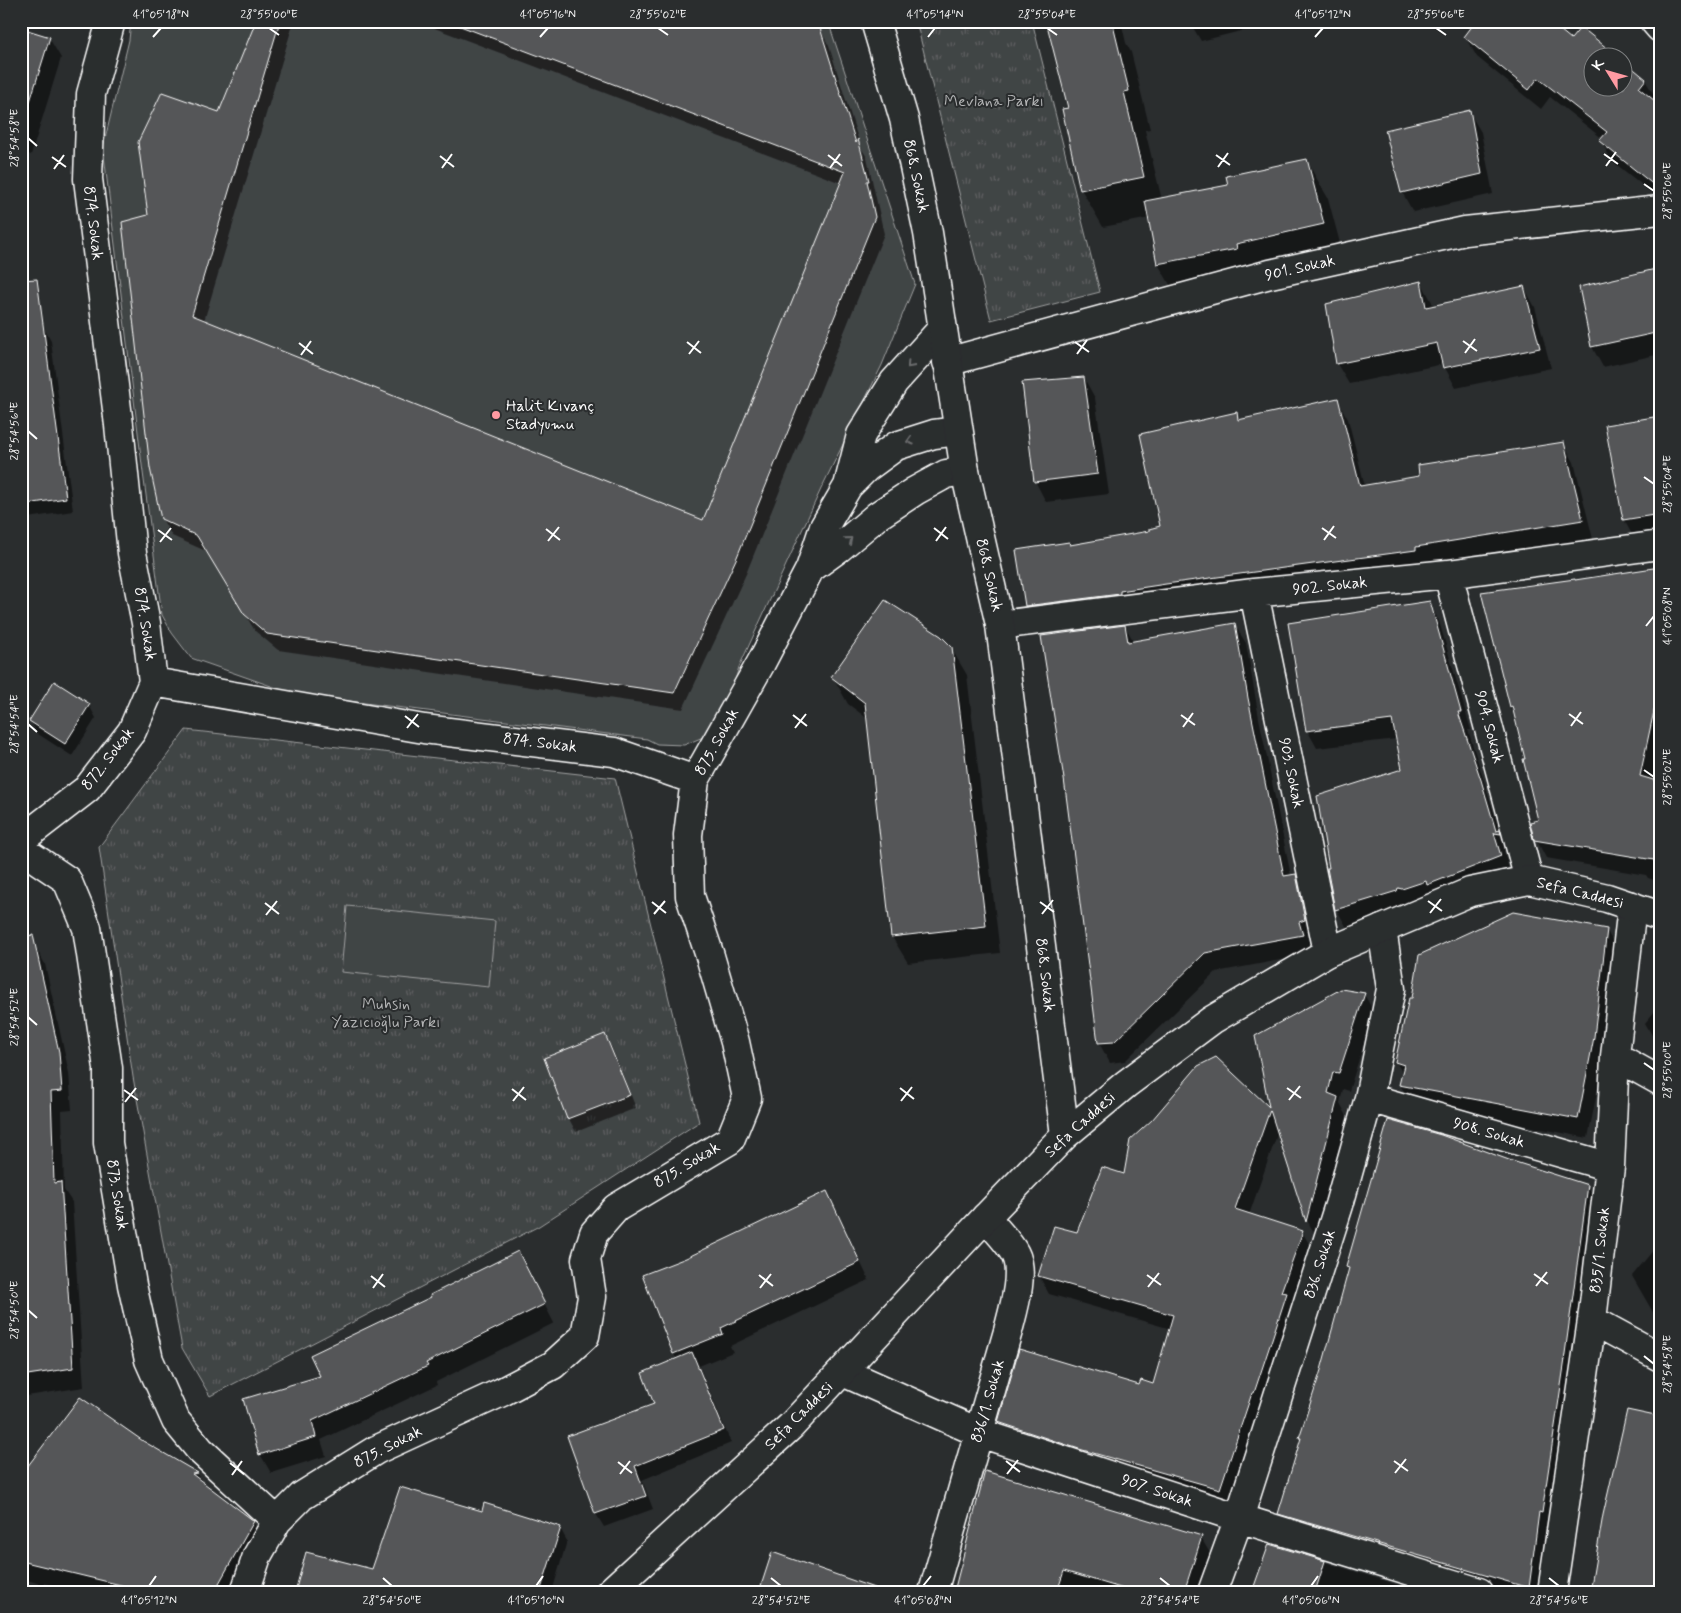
<svg xmlns="http://www.w3.org/2000/svg" width="1681" height="1613" viewBox="0 0 1681 1613" font-family="Mynerve,sans-serif">
  <defs>
    <pattern id="grass-tufts" width="24" height="20" patternUnits="userSpaceOnUse" patternTransform="scale(1.25)"><rect width="24" height="20" fill="#414445"/><path d="M3 7l-1-3M5 7V3M7 7l1-3M15 17l-1-3M17 17v-4M19 17l1-3" fill="none" stroke="#5e6061"/></pattern>
  </defs>
  <rect width="100%" height="100%" fill="#2a2d2e"/>
  <filter id="ink" filterUnits="userSpaceOnUse"><feTurbulence type="fractalNoise" baseFrequency=".02" numOctaves="2"/><feDisplacementMap in="SourceGraphic" scale="10" xChannelSelector="R" yChannelSelector="G"/><feConvolveMatrix kernelMatrix="1 2 1 2 8 2 1 2 1" color-interpolation-filters="sRGB"/></filter>
  <g filter="url(#ink)">
    <path fill="url(#grass-tufts)" stroke="#a0a2a2" d="M916,21H1032L1100,292L991,320Z
      M186,730L615,778L699,1122L539,1226L210,1396L182,1348L133,1077L99,847Z"/>
    <path fill="#414445" stroke="#a0a2a2" d="M131,21H828L915,284L882,365L821,489L739,667L723,720L708,735L684,745L657,744L647,739L294,694L191,658L172,633L162,615L142,465L103,147L129,40Z
      M347,906L495,921L489,987L341,972Z"/>
    <path fill="#0007" d="M257,21H294L204,321L704,522L841,183L416,21H798L820,29L829,46L861,148L867,157L884,234L746,574L683,709L278,650L255,631L208,552L172,536L162,519L150,216L220,113Z
      M1045,21H1121L1126,43L1131,52L1150,129L1145,130L1162,200L1230,186L1306,160L1328,198L1345,262L1180,302L1158,264L1150,218L1103,227L1081,189L1069,109L1050,30Z
      M1189,21H1281L1201,41Z
      M21,30L49,38L61,58L31,155L21,151Z
      M1465,37L1594,58V88H1624V62L1645,80L1657,100L1655,103L1660,107V199L1612,161L1601,141L1603,139L1550,97L1541,109L1477,57Z
      M1469,112L1481,132L1493,194L1413,212L1402,192Z
      M1660,269V354L1603,367L1592,347Z
      M1421,282L1432,302L1433,307L1524,287L1535,307L1551,368L1456,388L1443,364L1349,384L1337,364L1327,305Z
      M21,287L42,327H43L51,341L73,511L21,519Z
      M1084,378L1095,398L1109,494L1046,502L1035,481Z
      M1337,400L1348,419L1365,486L1421,477L1563,443L1574,462L1593,539L1037,625L1026,606L1070,546L1151,532L1162,527L1236,414L1240,421Z
      M1660,416L1659,536L1635,540L1624,520Z
      M1660,568V882L1648,878L1646,875L1546,858L1536,839L1539,820L1526,760L1514,712L1511,706L1575,581Z
      M1429,603L1439,621L1471,730H1468L1501,835L1509,849L1510,851L1504,850L1510,874L1347,928L1337,910L1328,869L1404,770L1397,739L1317,748L1307,730Z
      M1234,624L1246,643L1259,718L1291,876L1295,875L1307,895L1316,939L1310,941L1313,954L1216,972L1125,1061L1110,1063L1099,1043L1065,779L1125,626L1134,642Z
      M951,648L967,675L1000,953L908,963L892,937L868,719L848,704L833,677Z
      M89,705L96,718L72,756L38,734L30,721Z
      M21,799L26,834L21,835Z
      M21,922L45,964L69,1073L72,1110L62,1111L64,1190L72,1202L84,1387L21,1397Z
      M1606,930L1617,948L1604,1056L1588,1138L1411,1103L1400,1085L1403,1074L1396,1062Z
      M1364,994L1374,1012L1349,1091L1343,1089L1340,1103L1347,1116L1317,1238L1308,1222L1278,1132L1249,1215L1302,1232L1313,1250L1230,1506L1010,1440L999,1422L1140,1386L1154,1385L1171,1329L1049,1294L1039,1276L1077,1234L1125,1176L1152,1121L1199,1067L1271,1111Z
      M1660,1005V1049L1645,1023Z
      M605,1035L612,1048L636,1108L576,1132L569,1119L545,1059Z
      M1508,1161L1588,1186L1598,1205L1541,1592H1484L1290,1532L1280,1514L1322,1371L1349,1270L1347,1267Z
      M826,1193L836,1211L869,1280L730,1346L733,1352L699,1366L731,1443L642,1480L653,1509L604,1527L596,1514L568,1437L656,1404L677,1360L674,1354L687,1259Z
      M1660,1242V1319L1654,1314L1632,1276Z
      M518,1253L554,1323L436,1382L437,1385L321,1440L326,1456L271,1473L260,1454L322,1377Z
      M143,1442L197,1474L204,1485L253,1522L265,1542L236,1592H82L44,1583L43,1585L21,1578V1477Z
      M483,1512L560,1528L567,1541L552,1592H530Z
      M1201,1538L1210,1553L1197,1592H955Z
      M1270,1545L1421,1592H1253Z"/>
    <path fill="#555758" stroke="#fff" d="M256,21H280L192,315L703,520L845,172L455,24V21H802L820,28L856,143L858,139L869,181H867L875,217L737,557L674,693L267,634L244,614L197,536L161,519L150,468L122,222L148,215L138,142L162,92L219,112Z
      M1046,21H1112L1129,91L1124,92L1144,177L1080,190L1062,109L1068,108Z
      M1476,21H1549L1571,39L1581,27L1619,58H1594V88H1624V61L1646,79L1639,88L1660,105V190L1599,141L1607,132L1538,78L1529,90L1464,37Z
      M21,28L50,37L27,111L21,110Z
      M1470,110L1482,174L1401,193L1385,130Z
      M1307,159L1324,224L1236,244L1237,249L1157,264L1145,201L1228,185L1226,176Z
      M1660,268V332L1591,347L1579,287Z
      M37,279L66,498L21,505V280Z
      M1421,281L1426,307L1524,286L1540,348L1443,368L1437,343L1336,364L1326,304Z
      M1084,377L1098,474L1034,482L1022,382Z
      M1338,398L1360,486L1419,476L1418,465L1564,442L1583,520L1416,547V550L1166,584L1120,591V594L1025,606L1016,550L1069,542L1070,545L1149,531V529L1160,526L1140,434L1237,412L1238,420Z
      M1660,416V514L1623,520L1605,425Z
      M1660,567V683L1640,776L1660,782V861L1534,840L1530,822L1538,820L1523,759H1525L1512,706L1510,707L1481,592L1575,579V580Z
      M885,600L941,636L952,647L986,926L891,937L865,703L831,677Z
      M1430,601L1461,712H1458L1481,780L1496,831L1500,830L1501,834L1494,833L1501,856L1427,885L1426,881L1402,889L1398,888L1397,891L1335,910L1327,868H1329L1317,796L1402,769L1392,720L1306,731L1288,623Z
      M1235,623L1248,698L1284,876L1296,874L1305,920L1299,922L1303,935L1205,953L1114,1042L1098,1043L1064,779L1041,636L1125,625L1128,642Z
      M54,681L90,704L65,744L29,721Z
      M1513,912L1607,929L1594,1037L1578,1119L1399,1085L1404,1065L1395,1062L1409,998H1412L1419,955Z
      M33,935L59,1052L62,1091L51,1092L54,1183L61,1182L73,1368L21,1376V937Z
      M1341,989L1365,993L1339,1073L1333,1072L1328,1093L1338,1097L1306,1222L1270,1110L1235,1209L1303,1231L1281,1292L1287,1293L1270,1345L1254,1393H1252L1220,1489L1079,1449L998,1422L1019,1349L1139,1385L1141,1380L1153,1384L1173,1315L1038,1276L1054,1226L1077,1232L1102,1167L1124,1174L1130,1140L1152,1120L1198,1066L1216,1057L1269,1107L1255,1036Z
      M605,1034L630,1095L567,1119L544,1058Z
      M1388,1120L1441,1135L1509,1160L1588,1185L1564,1361L1565,1359L1542,1513L1539,1512L1529,1588L1278,1514L1301,1438H1299L1321,1370L1349,1268L1346,1267Z
      M827,1191L860,1262L721,1328L723,1334L673,1354L642,1275L686,1258Z
      M518,1251L545,1304L426,1363L428,1366L312,1421L316,1437L259,1455L243,1399L320,1376L310,1355L431,1297L430,1295Z
      M692,1352L724,1430L635,1466L646,1496L595,1514L567,1436L654,1404L642,1373Z
      M80,1397L143,1441L198,1473L192,1474L254,1521L214,1592H150L21,1561V1475Z
      M1627,1410L1660,1417V1592H1590L1603,1515Z
      M985,1471L1202,1536L1184,1592H1134L1064,1571L1057,1592H954Z
      M400,1487L482,1511L484,1503L561,1527L540,1592H295L306,1552L372,1569Z
      M1269,1544L1325,1561L1315,1592H1252Z
      M772,1552L874,1588L873,1592H759Z"/>
    <g fill="none" stroke-linecap="round" stroke-linejoin="round">
      <g stroke="#fff" stroke-width="31">
        <path id="minor" d="M111,21L91,94L88,179L119,425L132,553L146,623L153,682L424,729L614,752L695,780
          M947,362L1270,274L1465,231L1660,210
          M848,486L861,435L894,382L942,329
          M810,569L839,548L877,516L915,491L946,474L965,471
          M1448,574L1529,880
          M1254,593L1328,952
          M1000,625L1254,593L1448,574L1660,545
          M21,840L87,789L132,731L153,682
          M21,849L67,880L87,928L108,1068V1143L132,1285L149,1360L176,1421L200,1450L277,1521
          M1615,1056L1660,1081
          M1369,1098L1610,1167
          M1592,1320L1660,1357
          M843,1372L980,1433L1239,1518L1479,1592
          M245,1592L257,1556L277,1521L302,1496L376,1450L502,1392L553,1365L585,1336L592,1297L586,1259L594,1233L616,1208L730,1140L747,1098L735,1042L710,956L690,896L688,835L695,780L761,663L810,569L824,527L848,486L866,468L896,446L934,434L958,431
          M933,1592L1008,1331C1013,1311 1025,1273 1015,1254C1009,1242 994,1228 986,1217
          M1212,1592L1239,1518L1339,1205L1369,1098L1391,989L1382,929
          M1552,1592L1592,1320L1610,1167L1615,1056L1632,906"/>
      </g>
      <g stroke="#fff" stroke-width="31">
        <path id="tertiary" d="M875,21L904,119L928,233L965,471L1000,625L1065,1135
          M610,1592L791,1426L986,1217L1065,1135L1126,1084L1212,1020L1328,952L1470,892L1529,880L1607,898L1660,916"/>
      </g>
      <g stroke="#fff" stroke-width="31">
        <path id="primary" d="M1654,21L1660,28"/>
      </g>
      <use href="#minor" stroke="#2a2d2e" stroke-width="28"/>
      <use href="#tertiary" stroke="#2a2d2e" stroke-width="28"/>
      <use href="#primary" stroke="#2a2d2e" stroke-width="28"/>
    </g>
    <defs><path id="oneway-chevron" d="M-2-3.5L2.5 0L-2 3.5" fill="none" stroke-width="1.6" stroke-linecap="round" stroke-linejoin="round" transform="scale(1.25)"/></defs>
    <g stroke="#6a6c6d">
      <use href="#oneway-chevron" transform="translate(910 365) rotate(132)"/>
      <use href="#oneway-chevron" transform="translate(910 441) rotate(163)"/>
      <use href="#oneway-chevron" transform="translate(849 540) rotate(-41)"/>
    </g>
  </g>
  <path fill="none" stroke="#fff" stroke-width="2" d="M269,28L279,35M658,28L668,35M1047,28L1057,35M1436,28L1446,35M153,37L161,28M540,37L548,28M928,37L935,28M1315,37L1323,28M28,138L37,146M1604,154L1618,164M828,155L842,166M1216,155L1230,165M440,156L454,167M52,157L66,167M1606,166L1616,152M1218,167L1228,153M442,168L452,154M830,168L840,154M54,169L64,155M1644,184L1654,191M1463,341L1477,351M687,342L701,353M1075,342L1089,352M299,343L313,354M1465,353L1475,339M689,354L699,341M1077,354L1087,340M301,355L311,341M28,431L37,439M1644,477L1654,484M934,528L948,539M1322,528L1336,538M546,529L560,540M158,530L172,540M1324,540L1334,526M548,541L559,527M936,541L946,527M160,542L171,528M1646,626L1654,616M1569,714L1583,724M793,715L807,726M1181,715L1195,725M405,716L419,727M28,724L37,732M1571,726L1581,712M1183,727L1193,713M407,728L418,714M795,728L806,714M1644,770L1654,777M1428,901L1442,911M652,902L666,913M1040,902L1054,912M265,903L279,914M1430,913L1441,899M654,914L665,901M1042,914L1053,900M266,915L277,901M28,1017L37,1025M1644,1063L1654,1070M900,1088L914,1099M1287,1088L1301,1098M512,1089L526,1100M124,1090L138,1100M1289,1100L1300,1086M513,1101L524,1087M901,1101L912,1087M125,1102L136,1088M1534,1274L1548,1284M759,1275L773,1286M1147,1275L1161,1285M371,1276L385,1287M1536,1286L1547,1272M1148,1287L1159,1273M373,1288L383,1274M760,1288L771,1274M28,1310L37,1318M1644,1356L1654,1364M1006,1461L1020,1472M1394,1461L1408,1471M618,1462L632,1473M230,1463L244,1474M1395,1473L1406,1459M620,1474L630,1461M1007,1474L1018,1460M232,1475L242,1461M383,1578L392,1586M771,1578L781,1586M1160,1578L1170,1586M1549,1578L1559,1586M149,1586L156,1576M536,1586L543,1576M923,1586L931,1576M1311,1586L1318,1576"/>
  <circle fill="#ff9aa2" stroke="#2a2d2e" stroke-width="2" cx="496" cy="415" r="5"/>
  <g text-anchor="middle" dominant-baseline="central" stroke-width="4" stroke-linejoin="round" paint-order="stroke">
    <g font-size="16" fill="#b3b4b5" stroke="#2a2d2e">
      <text x="994" y="101">Mevlana Parkı</text>
      <text x="386" y="1004">Muhsin<tspan x="386" dy="18">Yazıcıoğlu Parkı</tspan></text>
    </g>
    <g font-size="16" fill="#fff" stroke="#2a2d2e">
      <text transform="translate(916 176) rotate(78)">868. Sokak</text>
      <text transform="translate(93 223) rotate(83)">874. Sokak</text>
      <text transform="translate(1300 268) rotate(-13)">901. Sokak</text>
      <text transform="translate(989 575) rotate(77)">868. Sokak</text>
      <text transform="translate(1330 586) rotate(-6)">902. Sokak</text>
      <text transform="translate(145 624) rotate(81)">874. Sokak</text>
      <text transform="translate(1489 727) rotate(75)">904. Sokak</text>
      <text transform="translate(717 742) rotate(-61)">875. Sokak</text>
      <text transform="translate(540 743) rotate(7)">874. Sokak</text>
      <text transform="translate(108 759) rotate(-52)">872. Sokak</text>
      <text transform="translate(1291 773) rotate(78)">903. Sokak</text>
      <text transform="translate(1580 893) rotate(14)">Sefa Caddesi</text>
      <text transform="translate(1045 975) rotate(83)">868. Sokak</text>
      <text transform="translate(1080 1125) rotate(-42)">Sefa Caddesi</text>
      <text transform="translate(1489 1133) rotate(16)">908. Sokak</text>
      <text transform="translate(687 1165) rotate(-31)">875. Sokak</text>
      <text transform="translate(117 1195) rotate(81)">873. Sokak</text>
      <text transform="translate(1600 1250) rotate(-84)">835/1. Sokak</text>
      <text transform="translate(1320 1264) rotate(-72)">836. Sokak</text>
      <text transform="translate(988 1401) rotate(-74)">836/1. Sokak</text>
      <text transform="translate(799 1416) rotate(-45)">Sefa Caddesi</text>
      <text transform="translate(388 1447) rotate(-27)">875. Sokak</text>
      <text transform="translate(1157 1491) rotate(18)">907. Sokak</text>
    </g>
    <g font-size="16" fill="#fff" stroke="#2a2d2e" text-anchor="start">
      <text x="506" y="406">Halit Kıvanç<tspan x="506" dy="18">Stadyumu</tspan></text>
    </g>
  </g>
  <rect width="1681" height="1613" fill="none" stroke="#2a2d2e" stroke-width="55"/>
  <g transform="translate(1608 72) rotate(307)"><circle r="24" fill="#2a2d2e" stroke="#7f8182"/>
  <path d="M0-4L9 19L0 12L-9 19Z" fill="#ff9aa2"/>
  <text y="-8" font-size="14" font-weight="bold" text-anchor="middle" fill="#ffffff">K</text>
  </g>
  <rect x="28" y="28" width="1626" height="1558" fill="none" stroke="#fff" stroke-width="2"/>
  <g font-size="12" text-anchor="middle" fill="#fff">
    <text x="161" y="18">41°05'18"N</text>
    <text x="269" y="18">28°55'00"E</text>
    <text x="548" y="18">41°05'16"N</text>
    <text x="658" y="18">28°55'02"E</text>
    <text x="935" y="18">41°05'14"N</text>
    <text x="1047" y="18">28°55'04"E</text>
    <text x="1323" y="18">41°05'12"N</text>
    <text x="1436" y="18">28°55'06"E</text>
    <text transform="translate(14 138) rotate(-90)" y="4">28°54'58"E</text>
    <text transform="translate(1667 191) rotate(-90)" y="4">28°55'06"E</text>
    <text transform="translate(14 431) rotate(-90)" y="4">28°54'56"E</text>
    <text transform="translate(1667 484) rotate(-90)" y="4">28°55'04"E</text>
    <text transform="translate(1667 616) rotate(-90)" y="4">41°05'08"N</text>
    <text transform="translate(14 724) rotate(-90)" y="4">28°54'54"E</text>
    <text transform="translate(1667 777) rotate(-90)" y="4">28°55'02"E</text>
    <text transform="translate(14 1017) rotate(-90)" y="4">28°54'52"E</text>
    <text transform="translate(1667 1070) rotate(-90)" y="4">28°55'00"E</text>
    <text transform="translate(14 1310) rotate(-90)" y="4">28°54'50"E</text>
    <text transform="translate(1667 1364) rotate(-90)" y="4">28°54'58"E</text>
    <text x="149" y="1604">41°05'12"N</text>
    <text x="392" y="1604">28°54'50"E</text>
    <text x="536" y="1604">41°05'10"N</text>
    <text x="781" y="1604">28°54'52"E</text>
    <text x="923" y="1604">41°05'08"N</text>
    <text x="1170" y="1604">28°54'54"E</text>
    <text x="1311" y="1604">41°05'06"N</text>
    <text x="1559" y="1604">28°54'56"E</text>
  </g>
</svg>
